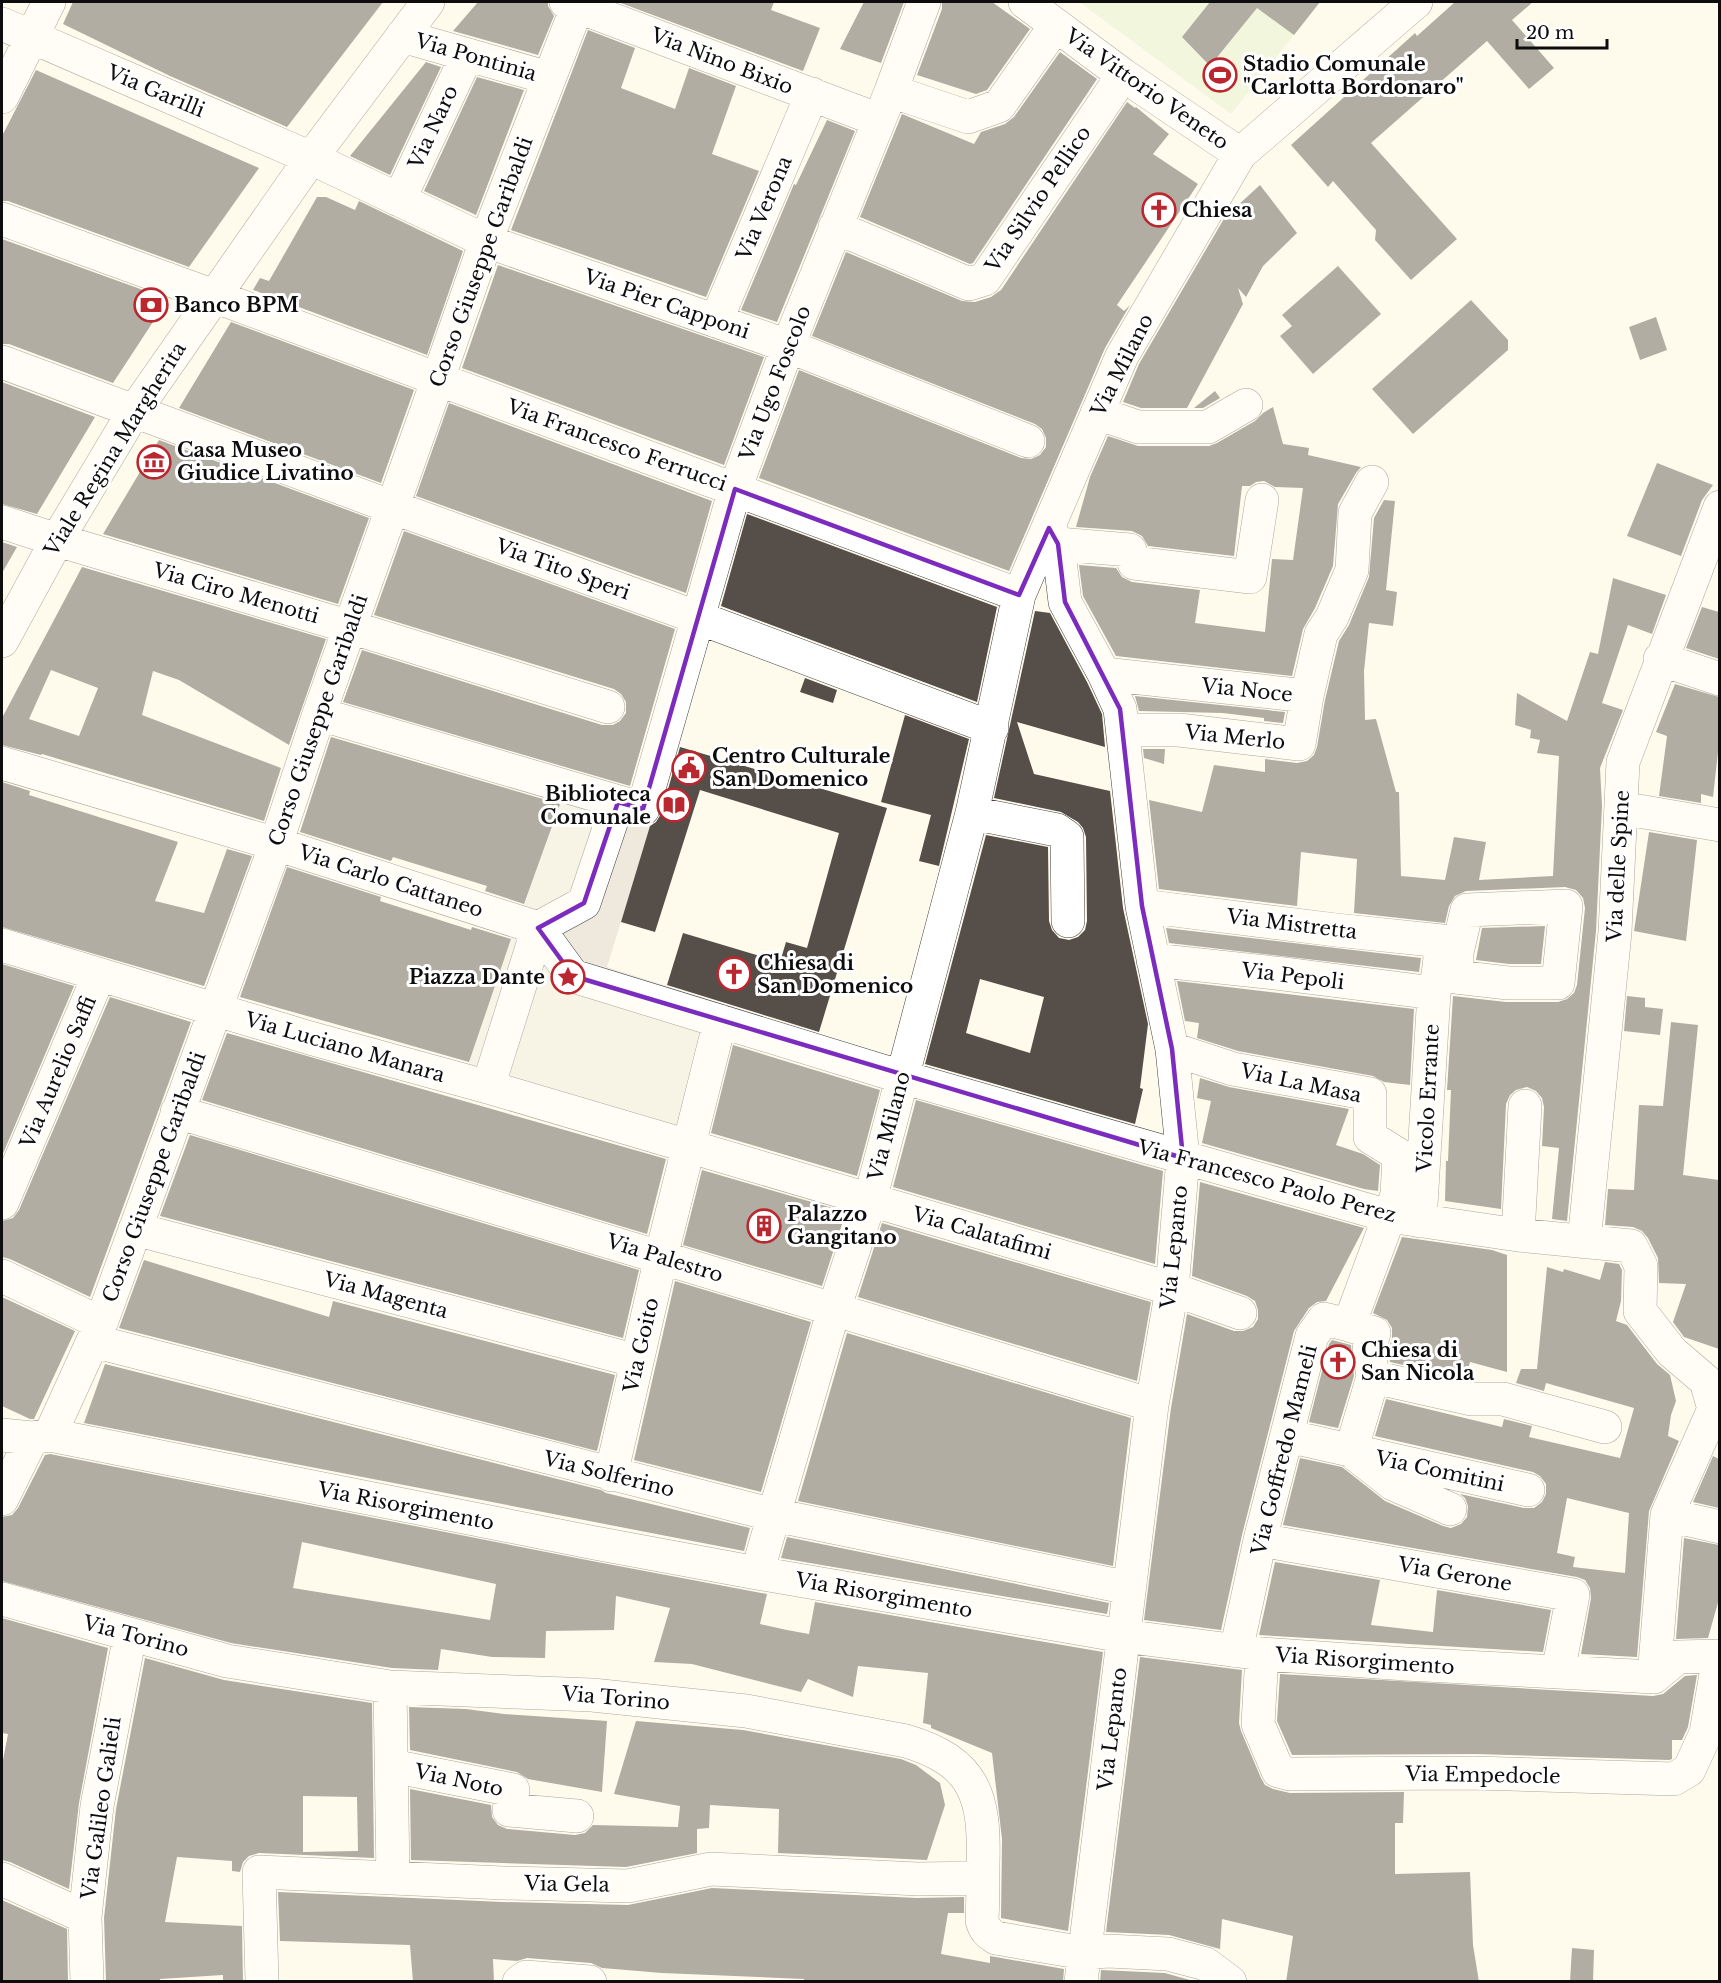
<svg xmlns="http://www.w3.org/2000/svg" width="1721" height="1983" viewBox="0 0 1721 1983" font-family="'Libre Baskerville',serif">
  <rect width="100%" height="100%" fill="#fffbec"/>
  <path fill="#e2efc9" d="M1079,2H1320L1231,114Z"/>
  <path fill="#eee9dc" d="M565,785L659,799L607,967L742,1010L707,1138L467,1068L510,942L515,921L525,901Z"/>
  <path fill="#554e49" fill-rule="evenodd" d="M73,2H383L287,127L170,76L63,24Z
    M478,2H548V6L554,16L538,55L453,31Z
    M618,2H774L771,10L820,28L803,71Z
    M864,2H904L881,63L840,49Z
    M942,2H992L1030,29L987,90L976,94L917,75L942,9Z
    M1210,2H1320L1294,35L1257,8L1210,66L1182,37Z
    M1455,2H1533L1512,20L1554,68L1529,89L1487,41L1371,143L1457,239L1411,280L1375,240L1376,230L1333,181L1328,187L1291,145L1415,33L1417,36Z
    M588,30L635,48L621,88L675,109L689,68L736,86L712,154L759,171L706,297L511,230Z
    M1060,52L1097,79L973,263L970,264L860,217L902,114L974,144L981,132L1005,124L1014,117Z
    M426,62L441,67L390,175L350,156Z
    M36,70L259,168L189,267L8,201H2V136Z
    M477,77L524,90L476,215L424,191Z
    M1127,102L1135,108L1136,107L1169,134L1153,154L1198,184L1117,305L1124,311L1130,305L1105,348L1009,571L759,478L799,370L1021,458L1031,459L1040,455L1046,447V438L1042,429L1035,424L812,336L846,252L962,301L975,302L991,297L1001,290Z
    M827,120L855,131L777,322L741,310L794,184L796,185Z
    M1260,185L1297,233L1263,266L1246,297L1238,288L1243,304L1187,408H1141L1123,402L1139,364L1225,217Z
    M317,197H326L355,210L359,201L463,251L427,355L253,290L260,278L269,281Z
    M2,239L168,299L113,383L9,344H2Z
    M498,265L764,357L724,465L462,368Z
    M1338,266L1381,314L1313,374L1280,336L1292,326L1282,315Z
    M1471,300L1508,340V350L1413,434L1372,389Z
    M1656,317L1667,350L1640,360L1629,327Z
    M231,322L414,390L381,483L179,408Z
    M2,382L95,417L37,514L2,504Z
    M1215,391L1220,398L1203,408H1194Z
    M449,403L712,501L686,593L416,496Z
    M1273,407L1283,444L1309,448L1308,455L1361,467L1356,473L1338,504L1333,566L1315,608L1303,629L1292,676L1116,656L1083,596L1079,565L1116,568L1122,577L1132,582L1200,590L1195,623L1265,632L1272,559L1293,560L1303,488L1275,487L1264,481L1256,482L1250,486H1242L1234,556L1148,546L1142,536L1132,531L1076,527L1090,477L1108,436L1138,446H1209L1217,443L1255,421L1263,413Z
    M159,440L369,518L338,604L103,534Z
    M1657,463L1713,485L1702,500L1681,556L1627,536Z
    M1384,500L1395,501L1386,590L1397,592L1393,626L1369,623L1364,671L1365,720L1376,719L1396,792H1399L1401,876L1445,880L1454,837L1486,842L1479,880L1553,876L1559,756L1537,753L1540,740L1530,738L1531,730L1515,725L1517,693L1567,721L1590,652L1598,654L1613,578L1666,595L1652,634L1628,625L1602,703L1623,710L1600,768L1602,806L1596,931L1567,1221L1552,1219L1559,1148L1542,1146L1544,1107L1542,1098L1536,1091L1527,1087L1516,1090L1510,1095L1506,1104L1501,1209L1445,1201L1446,1161H1448L1451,1090H1447L1453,996L1506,1002H1558L1567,999L1574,993L1577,985L1585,908L1583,898L1576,890L1565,887L1466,891L1455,896L1449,906L1445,923L1354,913L1357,859L1301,852L1297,906L1159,889L1149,800L1202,812L1214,765L1265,772V759L1297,763L1307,761L1314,755L1317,747L1325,700L1339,641L1349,625L1369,577L1374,518Z
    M747,514L997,607L977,702L721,606Z
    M404,531L675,629L630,786L343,702L362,650L602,725H613L620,721L626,713V702L621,694L614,689L374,615Z
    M2,542L17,547L2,573Z
    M82,567L326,639L289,745L179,680L153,671L142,715L281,768L264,821L42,754L41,755L2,745V718ZM51,670L98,688L79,736L29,719Z
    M1702,607L1719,612V659L1686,648Z
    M1035,611L1050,613L1087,682L1102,714L1105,747L1017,722L1034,774L1110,791L1123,908L1148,1024L1140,1088L1143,1089L1135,1124L925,1064L986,835L1048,847L1049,921L1052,930L1059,938L1069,940L1078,937L1085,930L1087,921L1086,837L1083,828L1078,822L1061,812L994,798ZM980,979L1044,997L1030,1053L966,1033Z
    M805,678L837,690L833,703L800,692Z
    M1675,684L1719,697V743L1713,797L1701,794V803L1659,796L1667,736L1656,732Z
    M1135,696L1285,712L1283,723L1264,721V718L1223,713L1139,711Z
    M905,715L969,739L939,866L919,861L931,815L881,802Z
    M331,737L560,804L524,904L485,891L487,886L393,857L391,861L300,832Z
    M680,747L887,808L819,1032L667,985L683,933L780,962L786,942L807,948L839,833L700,790L655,932L621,922L650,826L656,822L661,814Z
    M1143,749H1165L1164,764L1144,758Z
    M2,782L30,791L29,795L178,842L155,901L204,913L227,849L252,856L204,986L2,927Z
    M1649,832L1697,840L1686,941L1634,931Z
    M287,867L381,897L380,901L471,930L472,927L511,939L469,1062L240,997Z
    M1545,926L1541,964H1509L1476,960L1482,928Z
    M1166,928L1421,958L1419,972L1169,943Z
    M2,964L74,986L2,1156Z
    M1177,981L1414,1009L1410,1085L1384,1082L1373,1076L1238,1051L1197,1038L1199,1023L1185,1021Z
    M1627,996L1645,998V1007L1663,1009L1660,1035L1624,1031Z
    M110,997L191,1022L90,1297L10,1259L2,1257V1221L13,1218L19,1210Z
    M1671,1022L1698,1025L1683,1175L1719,1180V1349L1684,1337L1673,1322L1686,1284L1659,1283L1658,1258L1648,1238L1642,1231L1633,1227L1605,1225L1608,1189L1634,1190L1639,1105L1663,1106Z
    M227,1033L666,1159L647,1234L202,1100Z
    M733,1045L880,1090L857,1176L711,1133Z
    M1200,1078L1229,1087L1349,1109L1336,1145L1363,1154L1380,1165L1378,1191L1364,1189L1202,1143L1211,1101L1197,1098Z
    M916,1100L1163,1171L1155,1264L893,1187Z
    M190,1135L639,1270L623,1338L160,1216Z
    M702,1170L846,1212L822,1286L683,1245Z
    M1200,1182L1364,1228L1326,1301L1317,1302L1309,1308L1294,1331L1242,1535L1221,1630L1144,1620L1171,1408L1187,1314L1234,1331H1243L1253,1327L1258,1319V1310L1255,1301L1247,1296L1192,1276Z
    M882,1223L1151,1302L1137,1381L858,1297Z
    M1402,1237L1492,1250L1507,1255V1372L1470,1362L1465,1379L1390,1362L1388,1351L1392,1338V1328L1387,1320L1373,1313Z
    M144,1260L329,1317L333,1301L615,1375L597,1451L119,1328Z
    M1605,1262L1619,1264L1622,1270L1621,1301L1616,1321L1627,1325L1657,1364L1670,1375L1676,1401L1671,1415L1668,1436L1679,1441L1649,1511L1637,1657L1581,1654L1591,1598L1590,1588L1585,1580L1577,1577L1283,1525L1300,1458L1342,1467L1385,1501L1443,1526L1451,1528L1461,1524L1467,1517L1468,1506L1465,1498L1460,1494L1524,1508H1534L1542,1502L1546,1494V1484L1540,1476L1533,1472L1375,1436L1386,1399L1502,1427L1504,1419L1532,1426L1529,1437L1620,1458L1634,1408L1546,1383L1544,1391L1516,1383L1521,1369H1537L1547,1267L1563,1272L1564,1269L1600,1280ZM1567,1498L1629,1513L1625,1573L1573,1567L1575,1557L1557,1553Z
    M675,1281L811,1322L761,1492L634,1460Z
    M2,1297L75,1331L34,1419H30L2,1406Z
    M847,1333L1131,1418L1113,1566L798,1501Z
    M1332,1340L1351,1345L1354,1376L1338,1428L1309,1422L1329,1344Z
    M105,1364L601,1490L606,1493L750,1528L744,1551L84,1423Z
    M50,1454L592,1561L767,1594L760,1624L787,1630L809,1634L815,1602L1103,1652L1068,1931L1001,1918L1002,1839L992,1753L931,1728V1725L923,1723L928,1673L858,1666L853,1697L808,1679L801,1692L692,1664L654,1662L670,1608L616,1596L614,1630L546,1631L545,1658L492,1657L441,1649L438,1670L392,1668L231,1643L2,1581V1517L12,1515L18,1508L45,1455ZM302,1542L496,1584L490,1620L293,1588Z
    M1713,1456L1719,1459V1508L1693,1502Z
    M787,1537L1109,1603L1107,1614L781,1558Z
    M1684,1538L1719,1545V1599L1708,1638L1676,1639Z
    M1275,1562L1380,1580L1371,1625L1433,1632L1437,1590L1551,1610L1543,1652L1259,1635Z
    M2,1618L108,1648L79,1803L69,1889L10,1862L2,1860V1765L8,1734L2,1733Z
    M1140,1657L1242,1670L1239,1723L1241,1731L1261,1778L1265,1785L1273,1789L1290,1793L1404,1792L1403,1823H1395V1874L1470,1872L1473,1945L1479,1982H1286L1293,1936L1222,1919L1220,1949L1169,1935L1106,1932Z
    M145,1658L224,1680L372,1703L374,1858L259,1853L249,1856L243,1862L240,1872L232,1871V1861L177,1857L165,1922L242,1926L243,1982H223V1975L160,1979V1982H106L104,1918L116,1809ZM303,1796L357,1797L358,1851L303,1852Z
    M1280,1674L1653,1696L1663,1694L1685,1676L1697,1675L1688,1727L1682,1740H1672V1759L1669,1760L1475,1754L1292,1755L1277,1721Z
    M409,1707L466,1709L504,1714L607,1721L602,1792L528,1779L517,1772L410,1750Z
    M636,1721L743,1730L901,1759L916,1765L940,1783L945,1805L927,1860L778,1853L779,1809L710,1805L709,1828L697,1829V1853L626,1867L411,1860L410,1789L491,1805L492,1817L498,1825L507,1829L575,1835L585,1833L593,1825L678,1827L680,1806L614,1794Z
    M712,1888L917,1898L964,1897V1913H948L941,1954L990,1963V1956L1064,1969L1063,1982H804V1979L662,1973L602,1968L591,1963L527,1958L517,1961L493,1959L494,1982H413L410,1945L280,1941L278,1892L503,1902L628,1905Z
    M2,1900L67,1929L68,1982H2L3,1947H2Z
    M1572,1948L1594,1950L1593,1982H1570Z
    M1101,1970L1165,1973L1197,1982H1100Z"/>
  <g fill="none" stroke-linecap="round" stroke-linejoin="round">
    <g stroke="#404040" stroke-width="34">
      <path id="minor" d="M566,2L879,120
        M1025,2L1123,75L1240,154
        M2,24L311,158L486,241L788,346L1028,441
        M402,36L549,78
        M891,91L968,117L999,106L1056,25
        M2,97L49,2
        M399,200L467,55
        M2,219L214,296L1019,595
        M835,227L969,284L985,279L1123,75
        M716,321L812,94
        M2,362L392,507L699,618L992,728
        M1097,413L1138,427H1208L1246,405
        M2,522L57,540L350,627L608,707
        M1049,528L1058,544L1065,602L1104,674L1120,709L1142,906L1172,1049L1183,1158L1172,1289L1152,1405L1081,1982
        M1058,544L1130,550L1134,563L1250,577L1262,500
        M2,641L57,540L133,413L311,158L428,2
        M1660,659L1720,679
        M1104,674L1307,696L1321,634L1332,617L1352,570L1355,513L1372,482
        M319,714L643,809L735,489L788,346L891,91L924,2
        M1123,730H1179L1299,744L1307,696
        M2,763L276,844L538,928
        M1621,808L1720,825
        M972,813L1057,830L1067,837L1068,921
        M1142,906L1336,930L1442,941L1438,975L1434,993L1420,1221
        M538,928L573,976L902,1077L1389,1216L1518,1235L1631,1246L1641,1266L1640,1311L1672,1352L1706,1381L1714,1409L1720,1412
        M2,945L310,1038L488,1087L1172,1289L1240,1313
        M1153,960L1284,974L1434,993
        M1438,975L1508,983H1558L1566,906L1467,910L1457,952V974
        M1172,1049L1233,1069L1370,1094V1137L1399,1155L1397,1195L1349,1325L1324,1319L1312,1336L1260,1540L1236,1651
        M488,1087L538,928L584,903L618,802
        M177,1112L1152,1405
        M2,1203L99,975
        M135,1229L637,1361
        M1518,1235L1525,1106
        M1584,1242L1615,932L1623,762L1720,507
        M2,1276L101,1323
        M1349,1325L1374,1333L1369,1349L1373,1377L1351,1451L1393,1484L1450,1509
        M93,1341L774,1515L1129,1588
        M1373,1377L1471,1399H1503L1605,1427
        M2,1435L32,1438L50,1435L595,1543L757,1573L1123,1636L1262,1654L1406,1664L1654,1677L1678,1657L1720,1656
        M50,1435L101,1323L276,844L319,714L438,379L486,241L579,2
        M1287,1436L1528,1490
        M611,1475L661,1257L720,1021
        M2,1499L32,1438
        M1667,1515L1720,1527
        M1260,1540L1573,1595L1558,1672
        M757,1573L834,1309L870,1200L972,813L1019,595L1122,356L1240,154L1416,2
        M2,1599L227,1661L390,1687L592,1695L746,1711L906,1741C976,1762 985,1797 983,1864C983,1883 983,1901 982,1920C984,1929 988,1933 996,1938L1084,1953L1108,1951L1168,1954L1206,1964L1230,1982
        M1262,1654L1258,1724L1278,1771L1290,1774L1475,1773L1674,1779L1689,1770L1706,1733L1719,1656
        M1654,1677L1667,1515L1714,1409
        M390,1687L393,1878
        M392,1766L513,1790L509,1810L577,1816
        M2,1879L85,1917
        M87,1982L85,1917L97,1806L130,1635
        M262,1982L259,1872L503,1883L628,1886L711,1869L918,1879L983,1878
        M519,1982L526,1977L590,1982"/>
    </g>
    <use href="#minor" stroke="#fff" stroke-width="33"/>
  </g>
  <path d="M0 0H1721V1983H0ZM735,489L1019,595L1049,528L1058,544L1065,602L1120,709L1142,906L1172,1049L1183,1158L573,976L538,928L584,903L618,802L643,809Z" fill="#fffbec" fill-opacity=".55" fill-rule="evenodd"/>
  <path fill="none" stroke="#7b2cbf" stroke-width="4.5" stroke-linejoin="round" d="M735,489L1019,595L1049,528L1058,544L1065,602L1120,709L1142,906L1172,1049L1183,1158L573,976L538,928L584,903L618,802L643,809Z"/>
  <defs>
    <g id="stadium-ring" transform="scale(1.725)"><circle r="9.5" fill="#fff" stroke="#ba272f" stroke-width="1.5"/><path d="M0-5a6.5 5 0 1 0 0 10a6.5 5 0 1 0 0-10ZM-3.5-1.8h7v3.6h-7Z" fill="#ba272f"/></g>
    <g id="church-ring" transform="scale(1.725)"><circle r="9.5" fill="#fff" stroke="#ba272f" stroke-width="1.5"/><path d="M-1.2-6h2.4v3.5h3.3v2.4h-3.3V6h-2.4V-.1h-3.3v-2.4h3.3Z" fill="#ba272f"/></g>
    <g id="bank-ring" transform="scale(1.725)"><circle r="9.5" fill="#fff" stroke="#ba272f" stroke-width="1.5"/><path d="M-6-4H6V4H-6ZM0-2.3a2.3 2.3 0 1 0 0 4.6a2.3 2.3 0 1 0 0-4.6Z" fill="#ba272f"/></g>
    <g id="museum-ring" transform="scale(1.725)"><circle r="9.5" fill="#fff" stroke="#ba272f" stroke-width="1.5"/><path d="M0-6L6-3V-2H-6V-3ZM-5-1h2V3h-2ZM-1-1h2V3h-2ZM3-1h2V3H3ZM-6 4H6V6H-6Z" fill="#ba272f"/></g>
    <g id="civic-ring" transform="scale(1.725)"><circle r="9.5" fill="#fff" stroke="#ba272f" stroke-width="1.5"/><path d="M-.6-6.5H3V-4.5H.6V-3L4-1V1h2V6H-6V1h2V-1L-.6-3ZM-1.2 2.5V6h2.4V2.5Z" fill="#ba272f"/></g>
    <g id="library-ring" transform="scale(1.725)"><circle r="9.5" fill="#fff" stroke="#ba272f" stroke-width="1.5"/><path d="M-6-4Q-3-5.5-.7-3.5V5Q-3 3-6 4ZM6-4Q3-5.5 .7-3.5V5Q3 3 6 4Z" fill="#ba272f"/></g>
    <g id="sight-ring" transform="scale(1.725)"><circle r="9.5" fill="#fff" stroke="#ba272f" stroke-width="1.5"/><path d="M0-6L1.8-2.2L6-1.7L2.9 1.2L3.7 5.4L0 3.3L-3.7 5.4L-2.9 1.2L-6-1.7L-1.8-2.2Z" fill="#ba272f"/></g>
    <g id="building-ring" transform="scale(1.725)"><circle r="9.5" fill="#fff" stroke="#ba272f" stroke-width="1.5"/><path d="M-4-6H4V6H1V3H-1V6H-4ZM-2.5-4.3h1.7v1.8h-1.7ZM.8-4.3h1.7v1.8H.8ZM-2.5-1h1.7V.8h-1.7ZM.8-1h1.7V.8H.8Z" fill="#ba272f"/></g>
  </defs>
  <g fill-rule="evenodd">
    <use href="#stadium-ring" x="1220" y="75"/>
    <use href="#church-ring" x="1159" y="210"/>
    <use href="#bank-ring" x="151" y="305"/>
    <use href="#museum-ring" x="154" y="462"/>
    <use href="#civic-ring" x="689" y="768"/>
    <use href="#library-ring" x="674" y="805"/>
    <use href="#church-ring" x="734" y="974"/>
    <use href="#sight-ring" x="568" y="977"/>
    <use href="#building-ring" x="764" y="1226"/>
    <use href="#church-ring" x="1338" y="1362"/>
  </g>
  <g text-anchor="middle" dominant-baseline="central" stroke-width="6" stroke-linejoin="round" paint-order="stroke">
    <g font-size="20" fill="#0d0d0d" stroke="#fff">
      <text transform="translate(476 57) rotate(16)">Via Pontinia</text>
      <text transform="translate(722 61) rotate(21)">Via Nino Bixio</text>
      <text transform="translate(1147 89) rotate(35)">Via Vittorio Veneto</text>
      <text transform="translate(156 91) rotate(23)">Via Garilli</text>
      <text transform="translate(433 127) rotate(-65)">Via Naro</text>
      <text transform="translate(1038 199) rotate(-56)">Via Silvio Pellico</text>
      <text transform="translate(764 208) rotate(-67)">Via Verona</text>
      <text transform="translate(481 262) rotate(-70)">Corso Giuseppe Garibaldi</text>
      <text transform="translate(667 304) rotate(19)">Via Pier Capponi</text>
      <text transform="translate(1122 365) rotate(-63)">Via Milano</text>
      <text transform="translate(775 383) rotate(-69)">Via Ugo Foscolo</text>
      <text transform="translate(617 445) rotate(20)">Via Francesco Ferrucci</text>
      <text transform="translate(115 449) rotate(-58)">Viale Regina Margherita</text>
      <text transform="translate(563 569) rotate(20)">Via Tito Speri</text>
      <text transform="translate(236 593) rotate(16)">Via Ciro Menotti</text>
      <text transform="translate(1247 690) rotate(6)">Via Noce</text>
      <text transform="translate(318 720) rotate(-71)">Corso Giuseppe Garibaldi</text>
      <text transform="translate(1235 737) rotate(6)">Via Merlo</text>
      <text transform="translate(1618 866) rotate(-87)">Via delle Spine</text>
      <text transform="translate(391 881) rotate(18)">Via Carlo Cattaneo</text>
      <text transform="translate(1292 924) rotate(7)">Via Mistretta</text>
      <text transform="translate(1293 976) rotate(7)">Via Pepoli</text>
      <text transform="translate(345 1047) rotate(16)">Via Luciano Manara</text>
      <text transform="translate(58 1072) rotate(-67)">Via Aurelio Saffi</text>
      <text transform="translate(1301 1083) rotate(12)">Via La Masa</text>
      <text transform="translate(1428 1098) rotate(-87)">Vicolo Errante</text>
      <text transform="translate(889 1126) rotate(-75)">Via Milano</text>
      <text transform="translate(154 1177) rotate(-70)">Corso Giuseppe Garibaldi</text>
      <text transform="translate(1267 1181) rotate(15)">Via Francesco Paolo Perez</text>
      <text transform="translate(982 1233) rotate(16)">Via Calatafimi</text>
      <text transform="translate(1174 1247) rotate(-84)">Via Lepanto</text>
      <text transform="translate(665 1258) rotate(17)">Via Palestro</text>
      <text transform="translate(386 1295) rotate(15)">Via Magenta</text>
      <text transform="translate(641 1345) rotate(-77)">Via Goito</text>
      <text transform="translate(1284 1450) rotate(-76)">Via Goffredo Mameli</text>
      <text transform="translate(1440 1471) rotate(12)">Via Comitini</text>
      <text transform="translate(609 1474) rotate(14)">Via Solferino</text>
      <text transform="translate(406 1506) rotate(11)">Via Risorgimento</text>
      <text transform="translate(1455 1574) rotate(10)">Via Gerone</text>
      <text transform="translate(884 1595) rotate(10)">Via Risorgimento</text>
      <text transform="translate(136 1636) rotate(15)">Via Torino</text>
      <text transform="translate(1365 1661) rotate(4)">Via Risorgimento</text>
      <text transform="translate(616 1698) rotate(5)">Via Torino</text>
      <text transform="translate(1112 1729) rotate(-83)">Via Lepanto</text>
      <text transform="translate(1483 1775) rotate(1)">Via Empedocle</text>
      <text transform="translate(459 1780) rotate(12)">Via Noto</text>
      <text transform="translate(101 1808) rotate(-82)">Via Galileo Galieli</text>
      <text transform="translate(567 1884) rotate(1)">Via Gela</text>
    </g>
    <g font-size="20" font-weight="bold" fill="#0d0d0d" stroke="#fff" text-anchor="start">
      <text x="1243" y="64">Stadio Comunale<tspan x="1243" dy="23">"Carlotta Bordonaro"</tspan></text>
      <text x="1182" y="210">Chiesa</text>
      <text x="174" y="305">Banco BPM</text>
      <text x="177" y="450">Casa Museo<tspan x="177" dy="23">Giudice Livatino</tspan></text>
      <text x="712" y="756">Centro Culturale<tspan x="712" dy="23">San Domenico</tspan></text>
      <text x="651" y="794" text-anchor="end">Biblioteca<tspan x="651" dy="23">Comunale</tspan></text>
      <text x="757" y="963">Chiesa di<tspan x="757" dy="23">San Domenico</tspan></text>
      <text x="545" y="977" text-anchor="end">Piazza Dante</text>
      <text x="787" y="1214">Palazzo<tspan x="787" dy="23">Gangitano</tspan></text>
      <text x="1361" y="1350">Chiesa di<tspan x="1361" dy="23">San Nicola</tspan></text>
    </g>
  </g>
  <rect width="1721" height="1983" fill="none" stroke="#0d0d0d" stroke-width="6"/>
  <path d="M1517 39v9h90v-9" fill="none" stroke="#0d0d0d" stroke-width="3"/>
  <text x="1526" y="39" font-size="18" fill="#0d0d0d" stroke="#ffffff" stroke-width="4.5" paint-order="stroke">20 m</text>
</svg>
